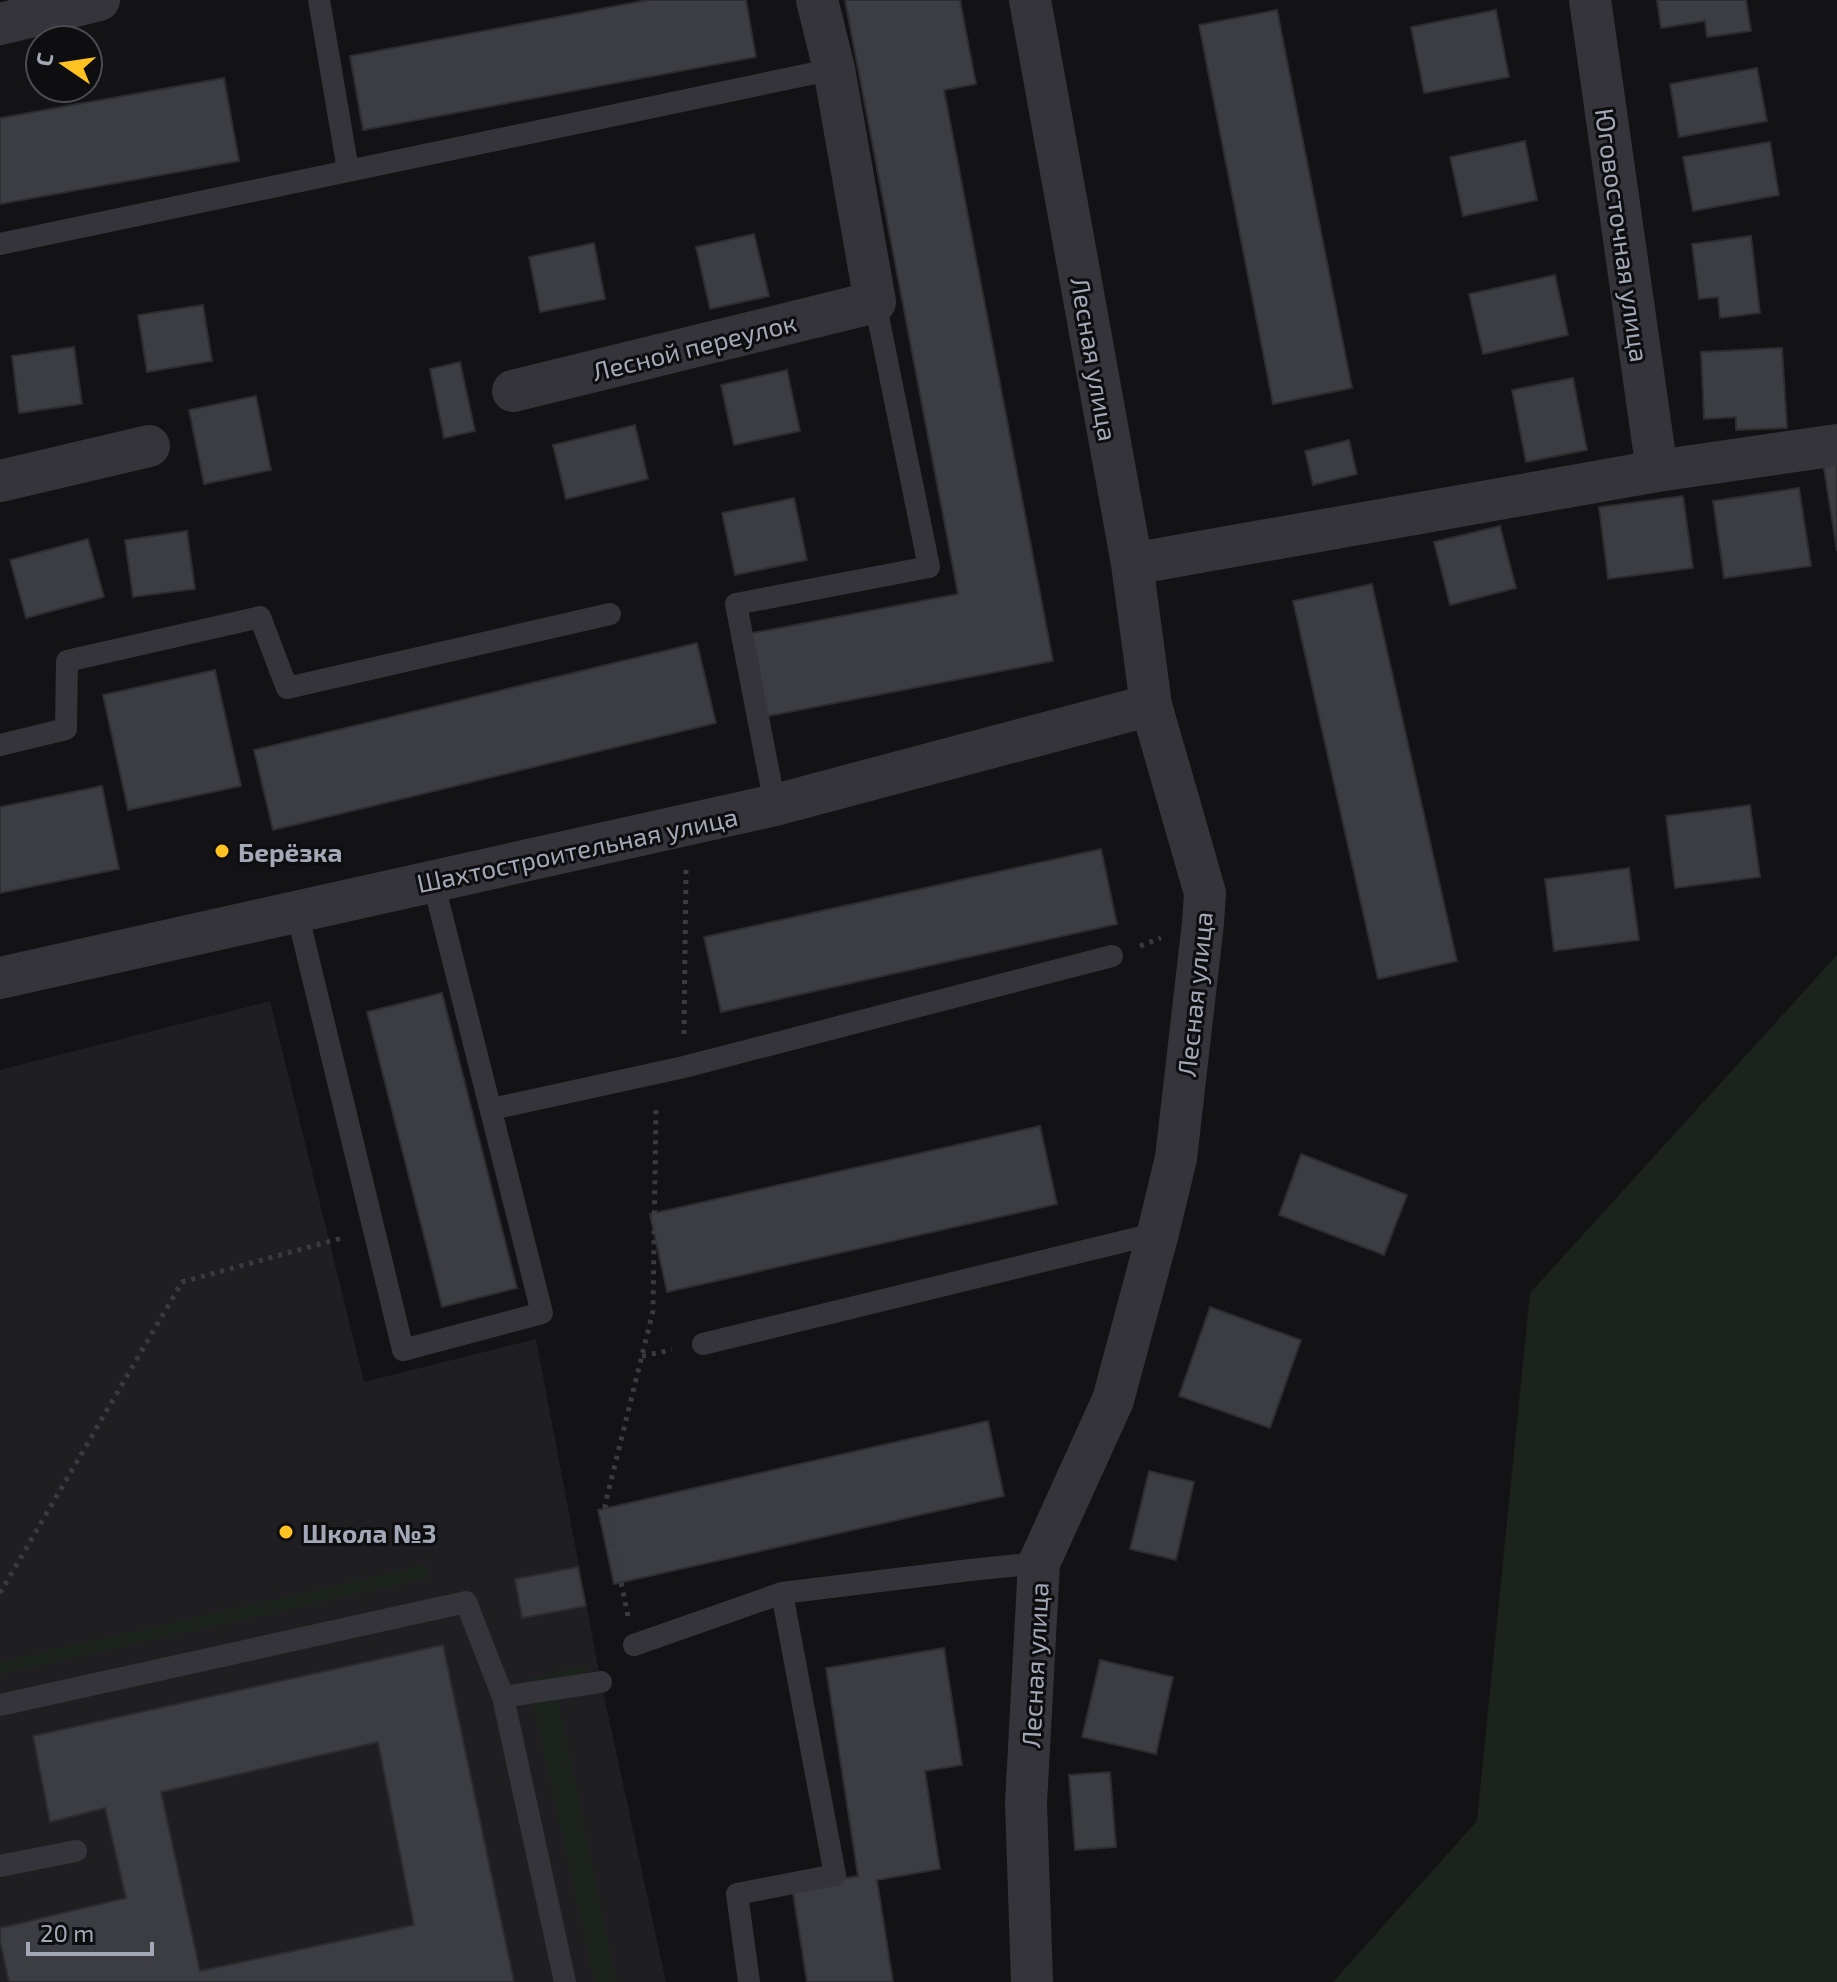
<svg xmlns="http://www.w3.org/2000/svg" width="1837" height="1982" viewBox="0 0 1837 1982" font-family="'Exo 2',sans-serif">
  <rect width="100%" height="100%" fill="#131315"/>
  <path fill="#1f1f22" d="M270,1001L364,1382L536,1339L601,1682L666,1982H0V1070Z"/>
  <path fill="#1b231c" d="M1837,955V1982H1333L1477,1821L1530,1293Z
    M426,1565L429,1578L0,1674V1662Z
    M584,1665L592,1686L558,1699L616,1982H595L528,1680Z"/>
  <path fill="#3c3d43" stroke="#2d2d31" stroke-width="2" fill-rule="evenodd" d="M648,0H746L756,57L363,130L350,56Z
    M845,0H960L976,84L944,90L1053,661L763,717L747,634L958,594Z
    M1657,0H1746L1751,31L1707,37L1705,21L1661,28Z
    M1277,10L1352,388L1273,404L1199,25Z
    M1496,10L1509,77L1424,93L1411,27Z
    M1757,68L1767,121L1679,137L1670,84Z
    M224,78L239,161L0,204V118Z
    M1525,141L1537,200L1463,216L1450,157Z
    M1770,142L1779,195L1693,211L1683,157Z
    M754,234L769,296L710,309L696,247Z
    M1751,236L1760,313L1720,318L1718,297L1699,299L1692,244Z
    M594,243L605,299L540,312L529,257Z
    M1555,275L1568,335L1483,354L1469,294Z
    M203,305L212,361L147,372L138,315Z
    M74,347L82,404L19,413L12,356Z
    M1782,348L1787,428L1736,430V417L1704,419L1701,352Z
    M460,362L475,431L444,438L430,369Z
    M787,370L800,431L734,445L721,385Z
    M1573,378L1587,450L1526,462L1512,390Z
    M256,396L271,470L204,484L189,410Z
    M635,425L648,479L566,499L553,445Z
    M1349,440L1357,474L1313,485L1305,451Z
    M1837,453V551L1822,456Z
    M1799,488L1811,566L1724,578L1713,501Z
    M1683,496L1693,568L1608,579L1599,507Z
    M794,498L807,560L735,575L722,513Z
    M1500,526L1516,588L1450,605L1434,542Z
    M187,531L195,589L133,597L125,540Z
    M88,539L104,597L26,618L10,560Z
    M1372,584L1457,961L1378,979L1293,601Z
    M697,643L716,723L273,830L254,750Z
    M215,670L241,786L128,810L103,695Z
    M102,786L119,869L0,893V807Z
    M1750,805L1760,877L1675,888L1666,816Z
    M1101,849L1117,924L721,1012L704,937Z
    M1629,868L1639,940L1554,951L1545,879Z
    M442,993L517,1288L442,1307L367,1012Z
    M1040,1126L1057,1204L667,1292L650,1214Z
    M1301,1154L1407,1195L1384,1255L1279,1215Z
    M1210,1307L1301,1340L1270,1428L1179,1396Z
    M988,1421L1004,1496L614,1584L598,1510Z
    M1149,1471L1194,1482L1176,1560L1130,1549Z
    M578,1567L586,1606L522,1618L515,1579Z
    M443,1645L514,1982H9L0,1941V1928L126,1898L105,1808L50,1822L33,1736ZM378,1742L414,1925L200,1971L161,1792Z
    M944,1648L962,1765L925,1771L940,1869L877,1880L893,1982H807L792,1887L858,1876L826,1668Z
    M1100,1660L1173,1677L1156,1754L1082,1737Z
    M1110,1772L1116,1847L1075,1850L1069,1775Z"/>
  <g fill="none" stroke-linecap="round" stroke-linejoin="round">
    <path stroke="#3a3b41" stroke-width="5" stroke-dasharray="4 6" stroke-linecap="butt" d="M1140,946L1161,938
      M684,1034L686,868
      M642,1356L672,1350
      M0,1593L182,1282L342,1238
      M628,1616L605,1505L653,1311L656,1106"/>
    <path stroke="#34343a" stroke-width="22" d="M319,0L348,170
      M0,244L834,69
      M0,745L66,729L67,661L260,617L287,688L610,614
      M775,805L736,604L929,567L875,302
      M297,912L403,1350L542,1313L433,881
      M492,1109L684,1067L1112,956
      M703,1344L1158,1233
      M634,1645L782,1593L970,1570L1039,1563
      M503,1697L601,1682
      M0,1705L466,1602L503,1697L565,1982
      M0,1866L76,1851
      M749,1982L737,1894L835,1875L782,1593"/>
    <path stroke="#34343a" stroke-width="42" d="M1030,0L1132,564L1151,705L1205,893L1203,923L1176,1158L1158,1233L1113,1400L1039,1563L1026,1803L1032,1982
      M1590,0L1657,471
      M0,24L99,0
      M513,391L875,302L834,69L817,0
      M0,481L149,446
      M1132,564L1657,471L1837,445
      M0,978L775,805L1151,705"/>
  </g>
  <g fill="#ffc221" stroke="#0e0e10" stroke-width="3">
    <circle cx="222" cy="851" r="8"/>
    <circle cx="286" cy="1532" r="8"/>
  </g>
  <g text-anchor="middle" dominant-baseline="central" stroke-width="6" stroke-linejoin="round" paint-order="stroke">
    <g font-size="26" fill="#a3a8b7" stroke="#0e0e10">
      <text transform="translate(1623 235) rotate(82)">Юговосточная улица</text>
      <text transform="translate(694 346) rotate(-14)">Лесной переулок</text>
      <text transform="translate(1095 359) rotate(80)">Лесная улица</text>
      <text transform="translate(577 849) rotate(-12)">Шахтостроительная улица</text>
      <text transform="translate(1194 994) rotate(-84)">Лесная улица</text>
      <text transform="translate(1034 1665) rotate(-87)">Лесная улица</text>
    </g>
    <g font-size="26" font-weight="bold" fill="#a3a8b7" stroke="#0e0e10" text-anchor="start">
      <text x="238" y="851">Берёзка</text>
      <text x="302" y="1532">Школа №3</text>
    </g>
  </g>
  <g transform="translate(64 64) rotate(283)"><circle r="38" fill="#0e0e10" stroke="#4a4c53" stroke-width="2"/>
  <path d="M0-6L14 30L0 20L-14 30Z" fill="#ffc221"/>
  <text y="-12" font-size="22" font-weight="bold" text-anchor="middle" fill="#a3a8b7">С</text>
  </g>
  <path d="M28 1942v12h124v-12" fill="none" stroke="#a3a8b7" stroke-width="4"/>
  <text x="40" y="1942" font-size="24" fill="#a3a8b7" stroke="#0e0e10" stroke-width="6" paint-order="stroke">20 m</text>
</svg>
